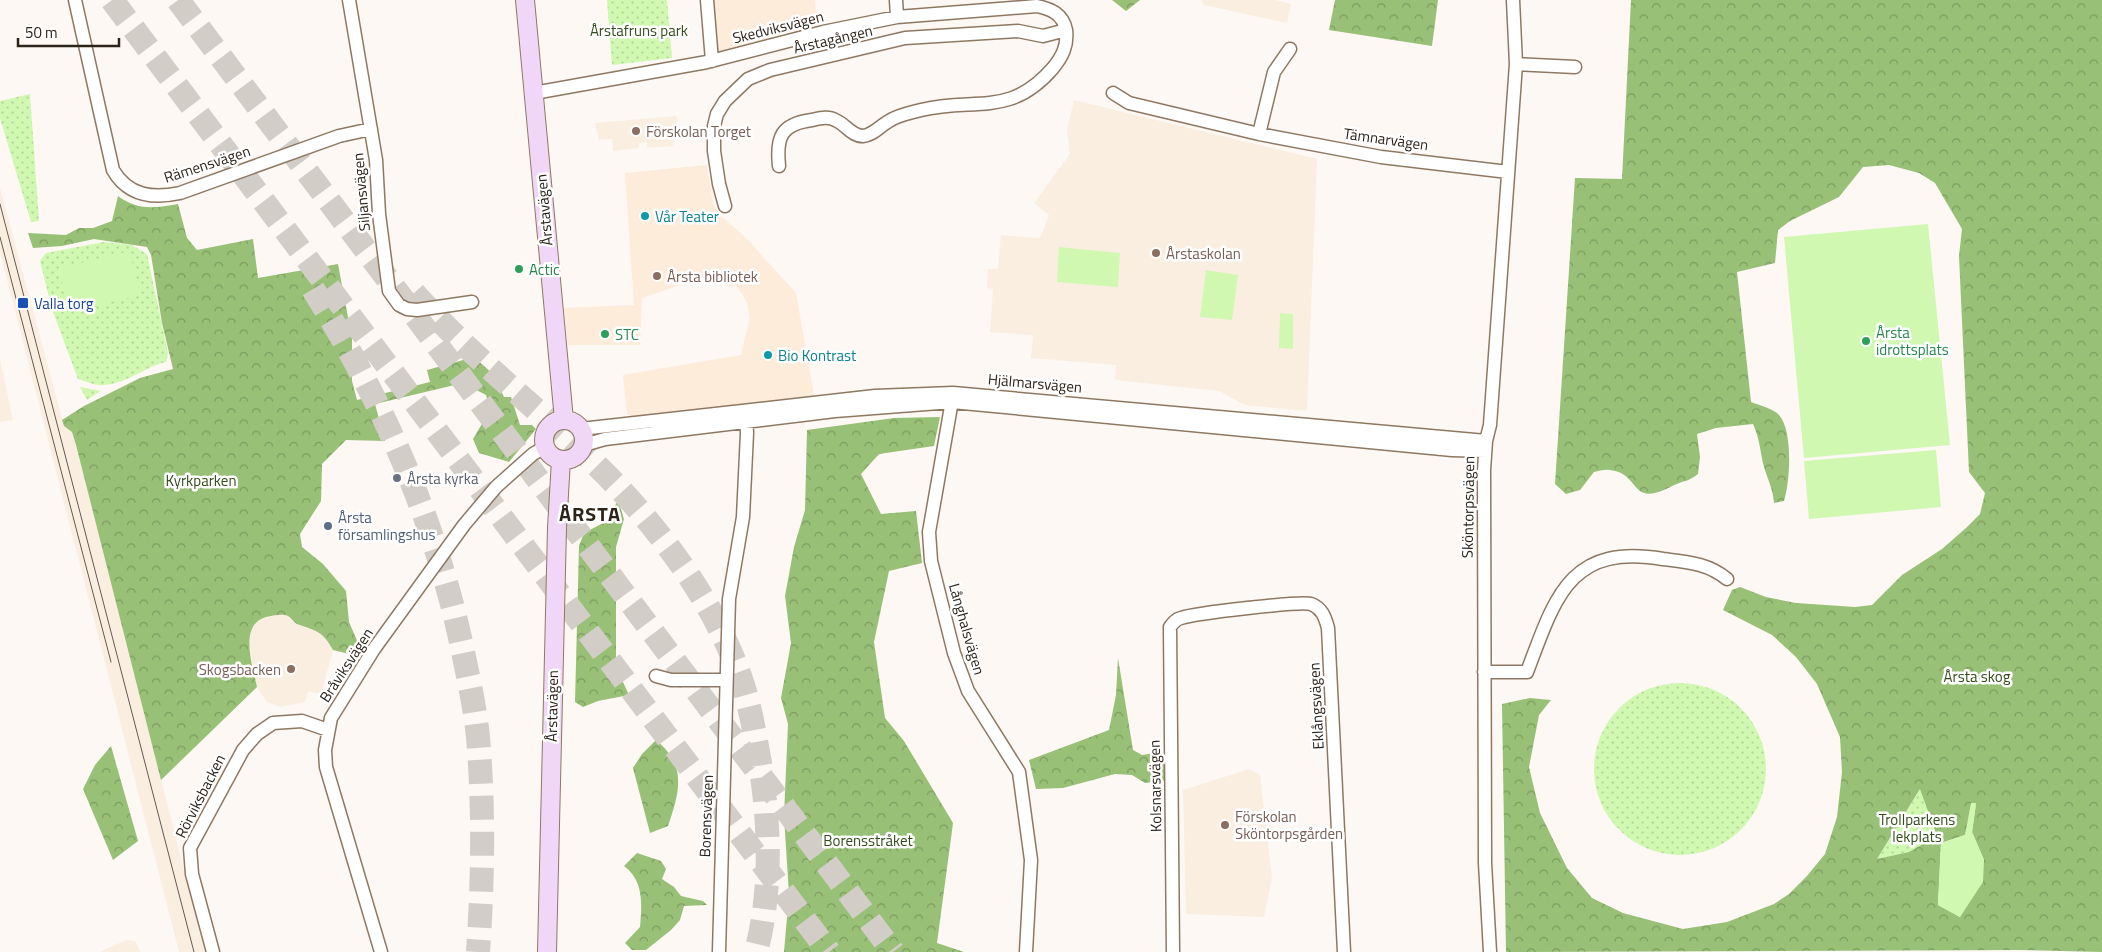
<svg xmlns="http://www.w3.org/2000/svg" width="2102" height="952" viewBox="0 0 2102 952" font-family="'Titillium Web',sans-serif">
  <defs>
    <pattern id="grass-dots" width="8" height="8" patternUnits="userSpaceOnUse" patternTransform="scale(1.25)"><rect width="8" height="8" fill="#d0f8b0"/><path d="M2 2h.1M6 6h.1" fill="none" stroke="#b3d497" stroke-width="1.8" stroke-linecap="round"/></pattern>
    <pattern id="forest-crowns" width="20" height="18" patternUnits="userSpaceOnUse" patternTransform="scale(1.25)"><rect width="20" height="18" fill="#98c076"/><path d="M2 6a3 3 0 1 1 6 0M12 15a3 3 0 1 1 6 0" fill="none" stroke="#7c9c60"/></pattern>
  </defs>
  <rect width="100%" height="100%" fill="#fdf8f3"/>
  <path fill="#fcecd9" d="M708,0H815L818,32L713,60Z
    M707,165L713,204L722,217L745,237L796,293L814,396L634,418L627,414L623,375L741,355L750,318L747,302L736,285L729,287L725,269L642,298L640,345H568L564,308L634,305L625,173Z"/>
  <path fill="#faeee1" d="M1201,0H1275L1291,4L1287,23L1204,5Z
    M1074,100L1317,159L1307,411L1245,405L1219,391L1115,380L1116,365L1031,358L1033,335L990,332L993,289L987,288L988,269H998L1001,235L1040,238L1044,229L1049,215L1034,203L1070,154L1067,129Z
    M677,116L673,146L647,148V142L639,143V148L613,151L612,139L599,140L595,123Z
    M0,188L64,426L72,432L76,445L205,952H179L0,252Z
    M0,359L13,420L0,422Z
    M283,614L290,616L296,624L311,628L326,636L333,650L321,694L308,691L305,702L281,707L267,702L257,687L249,646L251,629L260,619Z
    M1249,769L1260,775L1272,878L1264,917L1186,914L1183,790Z
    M126,940L135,941L141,952H100Z"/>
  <path fill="url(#grass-dots)" d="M607,0H667L672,58L612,65Z
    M30,94L39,221L31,222L0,118V101Z
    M104,242L132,245L147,254L168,354L166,362C143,367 125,386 100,385C93,385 85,381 78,379L52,309L40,261L46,253Z
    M80,387L101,391L87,400Z
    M1594 769a86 86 0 1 1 172 0a86 86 0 1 1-172 0Z
    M1921,788L1938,836L1909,852L1877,859Z"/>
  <path fill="url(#forest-crowns)" fill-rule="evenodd" d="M1112,0H1140L1126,11Z
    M1335,0H1438L1432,46L1329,30Z
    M1631,0H2102V952L2019,950L1506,952L1502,704L1530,698L1551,700L1539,715L1529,767L1540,813L1567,868L1592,898L1623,913L1683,929L1727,922L1774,904L1789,894L1807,876L1825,854L1837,817L1842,772L1840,737L1817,684L1796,657L1772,635L1723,610L1732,590L1740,587L1766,597L1796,603L1855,607L1872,605L1902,575L1942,549L1966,528L1980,514L1985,493L1969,472L1959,256L1962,229L1935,183L1919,173L1889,165L1863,167L1839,197L1790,221L1778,230L1775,263L1737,272L1751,402C1759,405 1770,408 1777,413C1794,427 1790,482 1784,501L1774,503C1773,489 1768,480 1764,467C1760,452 1760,439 1753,424L1716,428L1697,434L1700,457L1698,474C1690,481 1683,481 1674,485C1628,510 1642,473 1610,470C1605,469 1599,471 1594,472L1580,490L1566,494L1555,484L1575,178L1622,179ZM1920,789L1937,836L1909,852L1877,859ZM1976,804L1972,832L1984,860L1960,917L1938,905L1941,843L1965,835Z
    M118,196C138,211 155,208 178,204L187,238L197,250L253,239L258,278L338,264L352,339V381L357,400L430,382L427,370L474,357L494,375L504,397H511L520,425H532L536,429L509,462L479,453L473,439L490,410L486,395L463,383L375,404L385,441L346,440L322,464L321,501L300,534L302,547L323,564L346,591L349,622L359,645L349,654L333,650C323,631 316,631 297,624C293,622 291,616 285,615C279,614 272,616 266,617C238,625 253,667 257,687L161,780L76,445L72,432L64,426L62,420L84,406L140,378L173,369L162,323L151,255L147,247L94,239L62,246L33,248L28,233L66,235L79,228H93L112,221Z
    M940,417L934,446L879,454L861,474L881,514L916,511L922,563L889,571L874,642L885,718L904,741L953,823L937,943L964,952H784L789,894L784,816L788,724L781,698L791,643L785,596L794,547L805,510L807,430L894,418Z
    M618,500L624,519L616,547V667L629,695L598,701L583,707L575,702L579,546L584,533L607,521Z
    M1118,658L1133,750L1142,755L1162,752L1167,780L1145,783L1132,775L1115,774L1063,788L1036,789L1029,760L1109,730L1116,695Z
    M656,740C688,766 679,793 668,826L650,833L633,768L642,754Z
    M111,746L138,841L113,860L83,789L95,765Z
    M637,853L661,861L666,869L662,879L674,887L681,896L703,901L707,905L684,906L680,920L671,930L646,950H632L625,943L640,927C642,904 644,881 624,866Z"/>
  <path fill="#d0f8b0" d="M1928,224L1950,445L1804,458L1784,237Z
    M1059,247L1120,253L1118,287L1057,282Z
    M130,251L140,295L69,312L59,268Z
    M1206,270L1238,275L1232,320L1200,317Z
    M1280,313L1293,314V349L1279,348Z
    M1936,450L1941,507L1809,519L1804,461Z
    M1971,803H1976L1972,832L1984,860L1983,882L1960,917L1938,905L1941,843L1965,835Z"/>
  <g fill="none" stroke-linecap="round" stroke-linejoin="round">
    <path stroke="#d3cdc7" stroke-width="24" stroke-dasharray="24 12" stroke-linecap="butt" d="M112,0L829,952
      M178,0L893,952
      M313,289C382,400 435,519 462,647C468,676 475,707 478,737C484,809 483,880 478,952
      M414,293C466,351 527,400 584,453C649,514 714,597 742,682C751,709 755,736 760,763C770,825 772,891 756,952"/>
    <g stroke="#8f7862" stroke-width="15">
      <path id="street" d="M75,0L113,170C128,196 153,199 180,193L339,136L371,129
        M349,0L376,160L379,214L389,291L399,305L407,309L417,310L472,302
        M707,0L712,61
        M896,0L897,17
        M1516,64L1575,67
        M534,93L707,62L823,32L897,17L1037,6C1051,9 1063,14 1066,30C1068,46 1062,57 1053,68C1010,118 975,97 921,110C910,113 898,115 889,121C880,126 873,135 863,136C852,136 846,125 837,121C829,116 821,118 812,120C781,124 776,137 779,166
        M1113,93L1129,103L1259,134L1381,157L1508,172
        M1259,134L1274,72L1290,49
        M725,206L719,184L714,151V126L717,114L725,101L748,79L770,70L905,38L1018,31L1043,36L1066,30
        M953,395L929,532L931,561L954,653L968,691L1019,772L1031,860L1026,952
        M581,429L875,396L953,393L1486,441
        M584,445L605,439L835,411L952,402L1452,450L1485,451
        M1484,672H1527C1555,598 1569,543 1663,559C1687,562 1708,563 1727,579
        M656,676L671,680H726
        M213,952L192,874L190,848L243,750L257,734L273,723L302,721L328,730
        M381,952L326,767L325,750L331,718L374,649L464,525L496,487L533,454L545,447
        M719,952L729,599L743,517L747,433L746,416
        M1173,952L1170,627C1173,623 1176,619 1181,618C1196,613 1300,601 1311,604C1322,608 1325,617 1328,628L1344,952
        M1490,952L1485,863L1484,470L1486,441L1490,425L1516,64L1513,0"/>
    </g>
    <g stroke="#8f7862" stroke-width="20">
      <path id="secondary" d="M525,0L564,420
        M544 440a20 20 0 1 1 40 0a20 20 0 1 1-40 0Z
        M547,952L557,528L561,460"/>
    </g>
    <use href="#street" stroke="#fff" stroke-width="12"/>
    <use href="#secondary" stroke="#f0d7f8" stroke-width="18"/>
    <path stroke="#625a51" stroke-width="1" d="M0,204L194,952
      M0,237L111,662"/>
  </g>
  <g fill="#8d6e63" stroke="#fff" stroke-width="2">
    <circle cx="636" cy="131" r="5"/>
    <circle cx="1156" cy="253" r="5"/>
    <circle cx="657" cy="276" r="5"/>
    <circle cx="291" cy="669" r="5"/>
    <circle cx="1225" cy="825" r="5"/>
  </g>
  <g fill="#0f9aa8" stroke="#fff" stroke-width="2">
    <circle cx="645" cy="216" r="5"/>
    <circle cx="768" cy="355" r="5"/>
  </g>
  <g fill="#2e9e5b" stroke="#fff" stroke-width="2">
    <circle cx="519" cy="269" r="5"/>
    <circle cx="605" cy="334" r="5"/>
    <circle cx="1866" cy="341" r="5"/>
  </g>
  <rect fill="#1a4fb4" stroke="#fff" stroke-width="2" x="17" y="297" width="12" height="12" rx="2.5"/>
  <circle fill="#6b7280" stroke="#fff" stroke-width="2" cx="397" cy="478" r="5"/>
  <circle fill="#5c6f8a" stroke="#fff" stroke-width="2" cx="328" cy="526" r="5"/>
  <g text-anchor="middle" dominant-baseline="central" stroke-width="5" stroke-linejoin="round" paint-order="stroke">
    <g font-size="15" fill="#2c2319" stroke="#fff">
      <text transform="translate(778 27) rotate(-14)">Skedviksvägen</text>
      <text transform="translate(833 39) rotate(-13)">Årstagången</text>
      <text transform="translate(1386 139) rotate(8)">Tämnarvägen</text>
      <text transform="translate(207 164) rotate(-18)">Rämensvägen</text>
      <text transform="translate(361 192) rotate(-95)">Siljansvägen</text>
      <text transform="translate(544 210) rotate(-95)">Årstavägen</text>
      <text transform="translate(1035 383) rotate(5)">Hjälmarsvägen</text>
      <text transform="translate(1468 507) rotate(-89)">Sköntorpsvägen</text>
      <text transform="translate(967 629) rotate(74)">Långhalsvägen</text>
      <text transform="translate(346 665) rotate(-57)">Bråviksvägen</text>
      <text transform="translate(552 706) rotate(-89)">Årstavägen</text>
      <text transform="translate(1316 706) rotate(-93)">Eklångsvägen</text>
      <text transform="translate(1155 786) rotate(-91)">Kolsnarsvägen</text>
      <text transform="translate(200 796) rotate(-63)">Rörviksbacken</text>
      <text transform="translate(706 816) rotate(-88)">Borensvägen</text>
    </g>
    <g font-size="15" fill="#334d1a" stroke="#fff">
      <text x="639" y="30">Årstafruns park</text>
      <text x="201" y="480">Kyrkparken</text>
      <text x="1977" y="676">Årsta skog</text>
      <text x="1917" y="819">Trollparkens<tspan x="1917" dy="17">lekplats</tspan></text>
      <text x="868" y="840">Borensstråket</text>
    </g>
    <g font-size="15" fill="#785e54" stroke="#fff" text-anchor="start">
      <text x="646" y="131">Förskolan Torget</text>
      <text x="1166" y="253">Årstaskolan</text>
      <text x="667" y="276">Årsta bibliotek</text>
      <text x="281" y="669" text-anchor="end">Skogsbacken</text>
      <text x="1235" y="816">Förskolan<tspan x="1235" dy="17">Sköntorpsgården</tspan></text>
    </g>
    <g font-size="15" fill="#0d838f" stroke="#fff" text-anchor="start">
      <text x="655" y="216">Vår Teater</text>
      <text x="778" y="355">Bio Kontrast</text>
    </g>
    <g font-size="15" fill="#27864d" stroke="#fff" text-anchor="start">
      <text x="529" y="269">Actic</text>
      <text x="1876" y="332">Årsta<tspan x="1876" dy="17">idrottsplats</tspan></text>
      <text x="615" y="334">STC</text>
    </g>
    <g font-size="15" fill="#164399" stroke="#fff" text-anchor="start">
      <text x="34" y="303">Valla torg</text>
    </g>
    <g font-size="15" fill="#5b616d" stroke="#fff" text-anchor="start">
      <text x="407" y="478">Årsta kyrka</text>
    </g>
    <g font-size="15" fill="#4e5e75" stroke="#fff" text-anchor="start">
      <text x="338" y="517">Årsta<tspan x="338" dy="17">församlingshus</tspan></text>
    </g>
    <g font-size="20" font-weight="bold" letter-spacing="1" fill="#2c2319" stroke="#fff">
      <text x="590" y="513">ÅRSTA</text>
    </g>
  </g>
  <path d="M18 38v8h101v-8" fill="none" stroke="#2c2319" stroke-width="2.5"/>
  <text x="25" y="38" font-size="15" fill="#2c2319" stroke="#ffffff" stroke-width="4" paint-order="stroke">50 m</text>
</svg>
